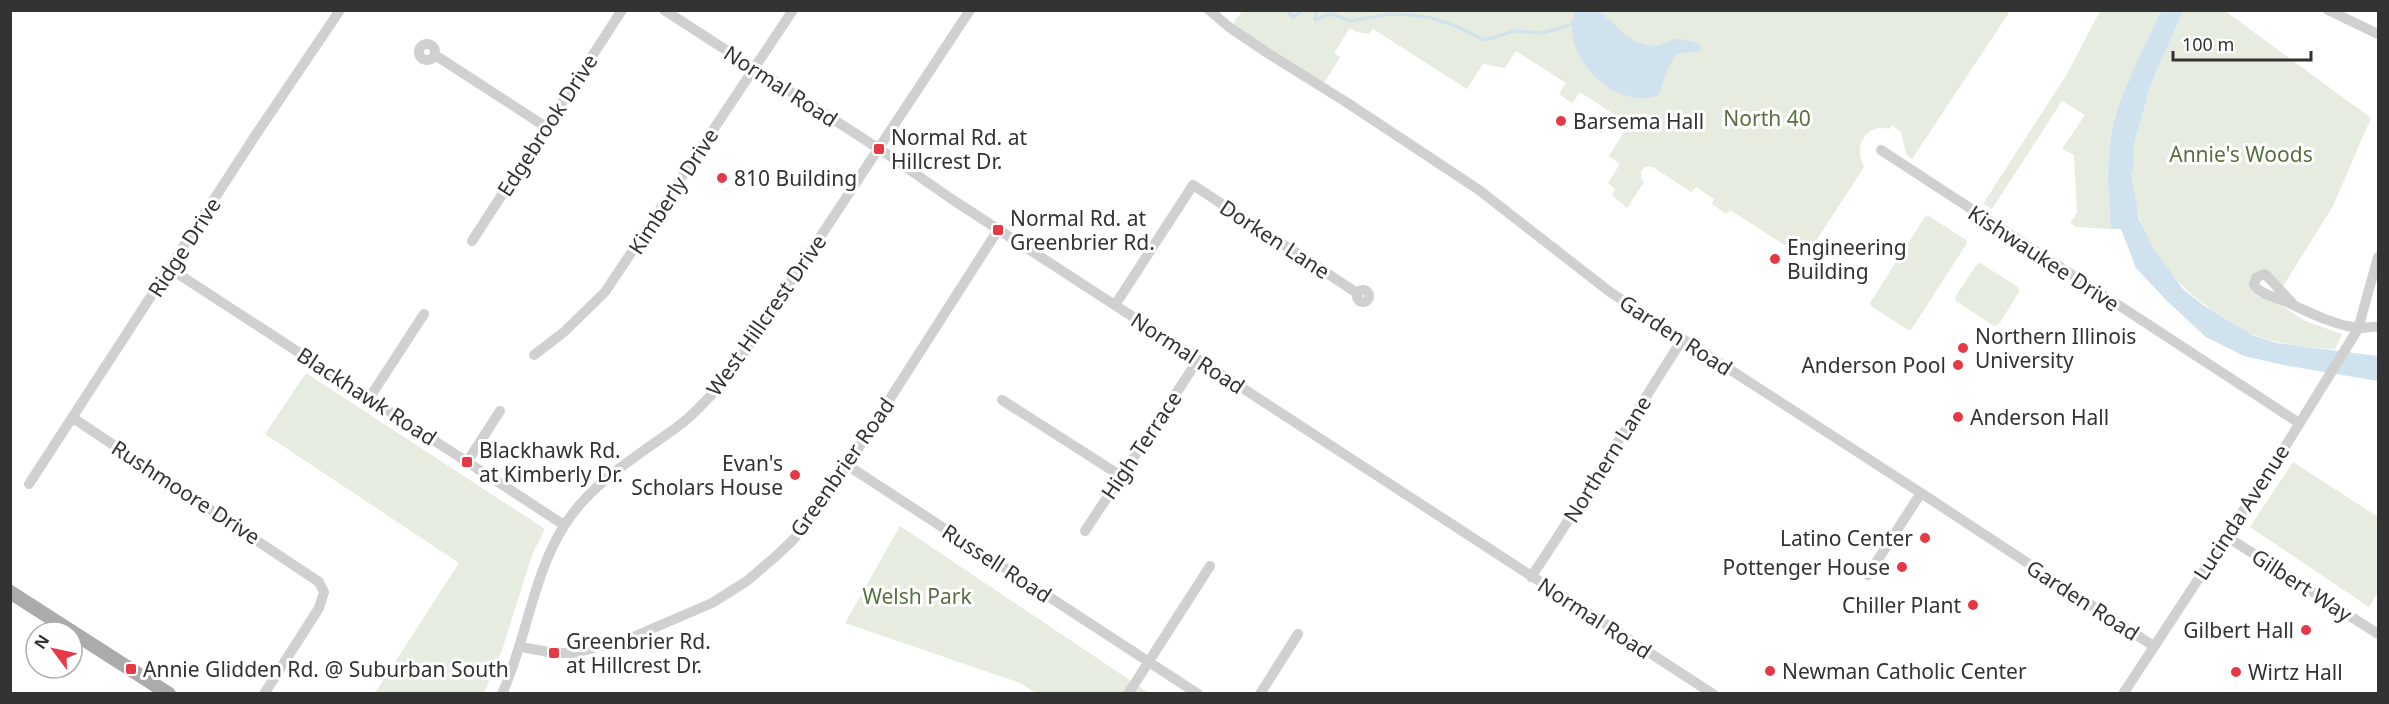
<svg xmlns="http://www.w3.org/2000/svg" width="2389" height="704" viewBox="0 0 2389 704" font-family="'Noto Sans',sans-serif">
  <rect width="100%" height="100%" fill="#fff"/>
  <path fill="#e6ecdf" d="M1243,10L2010,11L1912,159L1906,154L1901,132L1892,125L1889,129C1865,123 1853,147 1864,167L1805,258L1730,210L1726,214L1712,204L1714,199L1696,187L1691,192L1653,167H1645L1641,171V178L1644,182L1627,208L1612,195L1615,189L1608,183L1620,164L1609,156L1629,124L1580,92L1572,103L1559,94L1566,83L1516,51L1505,68L1483,64L1467,89L1373,29L1369,34L1356,32L1350,28L1334,53L1340,57L1322,86L1231,27Z
    M2100,11H2161C2145,46 2119,93 2112,131C2106,163 2108,196 2111,229L2077,227L2070,223L2077,213L2074,155L2062,149L2085,115L2062,101L1992,209L1983,204L2067,74Z
    M2183,11H2225L2371,118L2333,206L2282,288L2264,270L2255,273L2250,279L2251,290L2259,297L2270,298L2305,321L2342,334L2335,349C2308,347 2280,345 2254,335C2243,332 2233,323 2223,317C2168,283 2136,238 2131,173L2133,169V149L2137,133L2151,84Z
    M1929,216L1966,240L1967,243L1911,330H1908L1871,306L1870,303L1925,217Z
    M1980,263L2018,287L2019,292L1999,324L1994,326L1956,301L1955,297L1977,264Z
    M306,373L545,529L532,555L503,647L484,693H375L459,563L265,434Z
    M2293,462L2378,517V592L2369,607L2250,527Z
    M900,526L1149,693H1036L1020,683L845,623Z"/>
  <path fill="#cfe2ee" d="M1575,11H1598C1616,23 1629,46 1654,46C1660,46 1666,42 1672,40C1681,37 1691,42 1700,44L1701,50C1694,54 1688,51 1681,53C1668,57 1664,84 1658,95C1615,113 1558,53 1575,11Z
    M2161,11H2183L2151,84L2137,133L2133,149V169L2131,173L2139,219L2152,246L2182,288L2203,305L2252,335L2277,343L2378,356V381L2283,365L2244,356L2206,337L2168,302L2136,268L2121,229H2111C2108,196 2106,163 2112,131C2119,93 2145,46 2161,11Z"/>
  <g fill="none" stroke-linecap="round" stroke-linejoin="round">
    <path stroke="#cfe2ee" stroke-width="3" d="M1286,10L1293,17L1304,10
      M1316,10L1315,20L1330,14L1352,21L1389,14L1413,15L1431,18L1451,24L1485,40L1515,31L1543,33L1573,24"/>
    <path stroke="#d0d0d0" stroke-width="10" d="M664,10L887,154L950,198L1713,694
      M1209,10L1229,27L1269,54L1346,102L1479,190L1610,292L1921,493L2152,645
      M2328,10L2378,34
      M419 52a8 8 0 1 1 16 0a8 8 0 1 1-16 0Z
      M435,55L546,127
      M1881,150L2299,423
      M472,241L622,10
      M169,268L564,525
      M1357 296a6 6 0 1 1 12 0a6 6 0 1 1-12 0Z
      M2293,304L2267,276L2264,274L2256,278L2254,285C2260,295 2280,298 2291,304C2313,314 2330,323 2356,328C2363,329 2371,326 2378,327
      M1115,305L1193,185L1357,293
      M534,355L564,332L605,292L793,10
      M370,397L424,314
      M1002,400L1121,476
      M73,418L319,582L324,592L319,608L264,694
      M467,462L500,411
      M847,465L1198,694
      M29,484L257,133L340,10
      M1085,531L1198,360
      M2226,536L2378,634
      M1868,575L1921,493
      M1531,577C1584,499 1631,419 1682,340
      M521,647L554,653H574L626,640L712,603L747,581L775,557L794,539L829,494L998,230
      M502,694C527,639 532,577 564,526C592,481 640,455 681,424C699,410 714,392 729,375L970,10
      M1128,694L1210,566
      M1260,694L1298,634
      M2123,694L2283,450L2358,329L2378,257"/>
    <path stroke="#ababab" stroke-width="14" d="M10,592L169,694"/>
  </g>
  <g fill="#e63946" stroke="#fff" stroke-width="2">
    <circle cx="1561" cy="121" r="6"/>
    <rect x="873" y="143" width="12" height="12" rx="3"/>
    <circle cx="722" cy="178" r="6"/>
    <rect x="992" y="224" width="12" height="12" rx="3"/>
    <circle cx="1775" cy="259" r="6"/>
    <circle cx="1963" cy="348" r="6"/>
    <circle cx="1958" cy="365" r="6"/>
    <circle cx="1958" cy="417" r="6"/>
    <rect x="461" y="456" width="12" height="12" rx="3"/>
    <circle cx="795" cy="475" r="6"/>
    <circle cx="1925" cy="538" r="6"/>
    <circle cx="1902" cy="567" r="6"/>
    <circle cx="1973" cy="605" r="6"/>
    <circle cx="2306" cy="630" r="6"/>
    <rect x="548" y="647" width="12" height="12" rx="3"/>
    <rect x="125" y="663" width="12" height="12" rx="3"/>
    <circle cx="1770" cy="671" r="6"/>
    <circle cx="2236" cy="672" r="6"/>
  </g>
  <g text-anchor="middle" dominant-baseline="central" stroke-width="6" stroke-linejoin="round" paint-order="stroke">
    <g font-size="21" fill="#333" stroke="#fff">
      <text transform="translate(781 86) rotate(33)">Normal Road</text>
      <text transform="translate(547 125) rotate(-57)">Edgebrook Drive</text>
      <text transform="translate(673 191) rotate(-57)">Kimberly Drive</text>
      <text transform="translate(1275 239) rotate(33)">Dorken Lane</text>
      <text transform="translate(184 247) rotate(-57)">Ridge Drive</text>
      <text transform="translate(2044 258) rotate(33)">Kishwaukee Drive</text>
      <text transform="translate(766 315) rotate(-55)">West Hillcrest Drive</text>
      <text transform="translate(1676 335) rotate(33)">Garden Road</text>
      <text transform="translate(1188 353) rotate(33)">Normal Road</text>
      <text transform="translate(367 396) rotate(33)">Blackhawk Road</text>
      <text transform="translate(1141 445) rotate(-56)">High Terrace</text>
      <text transform="translate(1607 459) rotate(-58)">Northern Lane</text>
      <text transform="translate(842 467) rotate(-55)">Greenbrier Road</text>
      <text transform="translate(186 492) rotate(33)">Rushmoore Drive</text>
      <text transform="translate(2241 512) rotate(-57)">Lucinda Avenue</text>
      <text transform="translate(997 563) rotate(33)">Russell Road</text>
      <text transform="translate(2302 585) rotate(33)">Gilbert Way</text>
      <text transform="translate(2083 600) rotate(33)">Garden Road</text>
      <text transform="translate(1595 618) rotate(33)">Normal Road</text>
    </g>
    <g font-size="21" fill="#56703f" stroke="#fff">
      <text x="1767" y="118">North 40</text>
      <text x="2241" y="154">Annie's Woods</text>
      <text x="917" y="596">Welsh Park</text>
    </g>
    <g font-size="21" fill="#333" stroke="#fff" text-anchor="start">
      <text x="1573" y="121">Barsema Hall</text>
      <text x="891" y="137">Normal Rd. at<tspan x="891" dy="24">Hillcrest Dr.</tspan></text>
      <text x="734" y="178">810 Building</text>
      <text x="1010" y="218">Normal Rd. at<tspan x="1010" dy="24">Greenbrier Rd.</tspan></text>
      <text x="1787" y="247">Engineering<tspan x="1787" dy="24">Building</tspan></text>
      <text x="1975" y="336">Northern Illinois<tspan x="1975" dy="24">University</tspan></text>
      <text x="1946" y="365" text-anchor="end">Anderson Pool</text>
      <text x="1970" y="417">Anderson Hall</text>
      <text x="479" y="450">Blackhawk Rd.<tspan x="479" dy="24">at Kimberly Dr.</tspan></text>
      <text x="783" y="463" text-anchor="end">Evan's<tspan x="783" dy="24">Scholars House</tspan></text>
      <text x="1913" y="538" text-anchor="end">Latino Center</text>
      <text x="1890" y="567" text-anchor="end">Pottenger House</text>
      <text x="1961" y="605" text-anchor="end">Chiller Plant</text>
      <text x="2294" y="630" text-anchor="end">Gilbert Hall</text>
      <text x="566" y="641">Greenbrier Rd.<tspan x="566" dy="24">at Hillcrest Dr.</tspan></text>
      <text x="143" y="669">Annie Glidden Rd. @ Suburban South</text>
      <text x="1782" y="671">Newman Catholic Center</text>
      <text x="2248" y="672">Wirtz Hall</text>
    </g>
  </g>
  <rect width="2389" height="704" fill="none" stroke="#333333" stroke-width="24"/>
  <g transform="translate(54 650) rotate(303)"><circle r="28" fill="#ffffff" stroke="#adadad" stroke-width="1.5"/>
  <path d="M0-4.5L10 22L0 15L-10 22Z" fill="#e63946"/>
  <text y="-9" font-size="16" font-weight="bold" text-anchor="middle" fill="#333333">N</text>
  </g>
  <path d="M2173 51v9h138v-9" fill="none" stroke="#333333" stroke-width="3"/>
  <text x="2182" y="51" font-size="18" fill="#333333" stroke="#ffffff" stroke-width="4.5" paint-order="stroke">100 m</text>
</svg>
